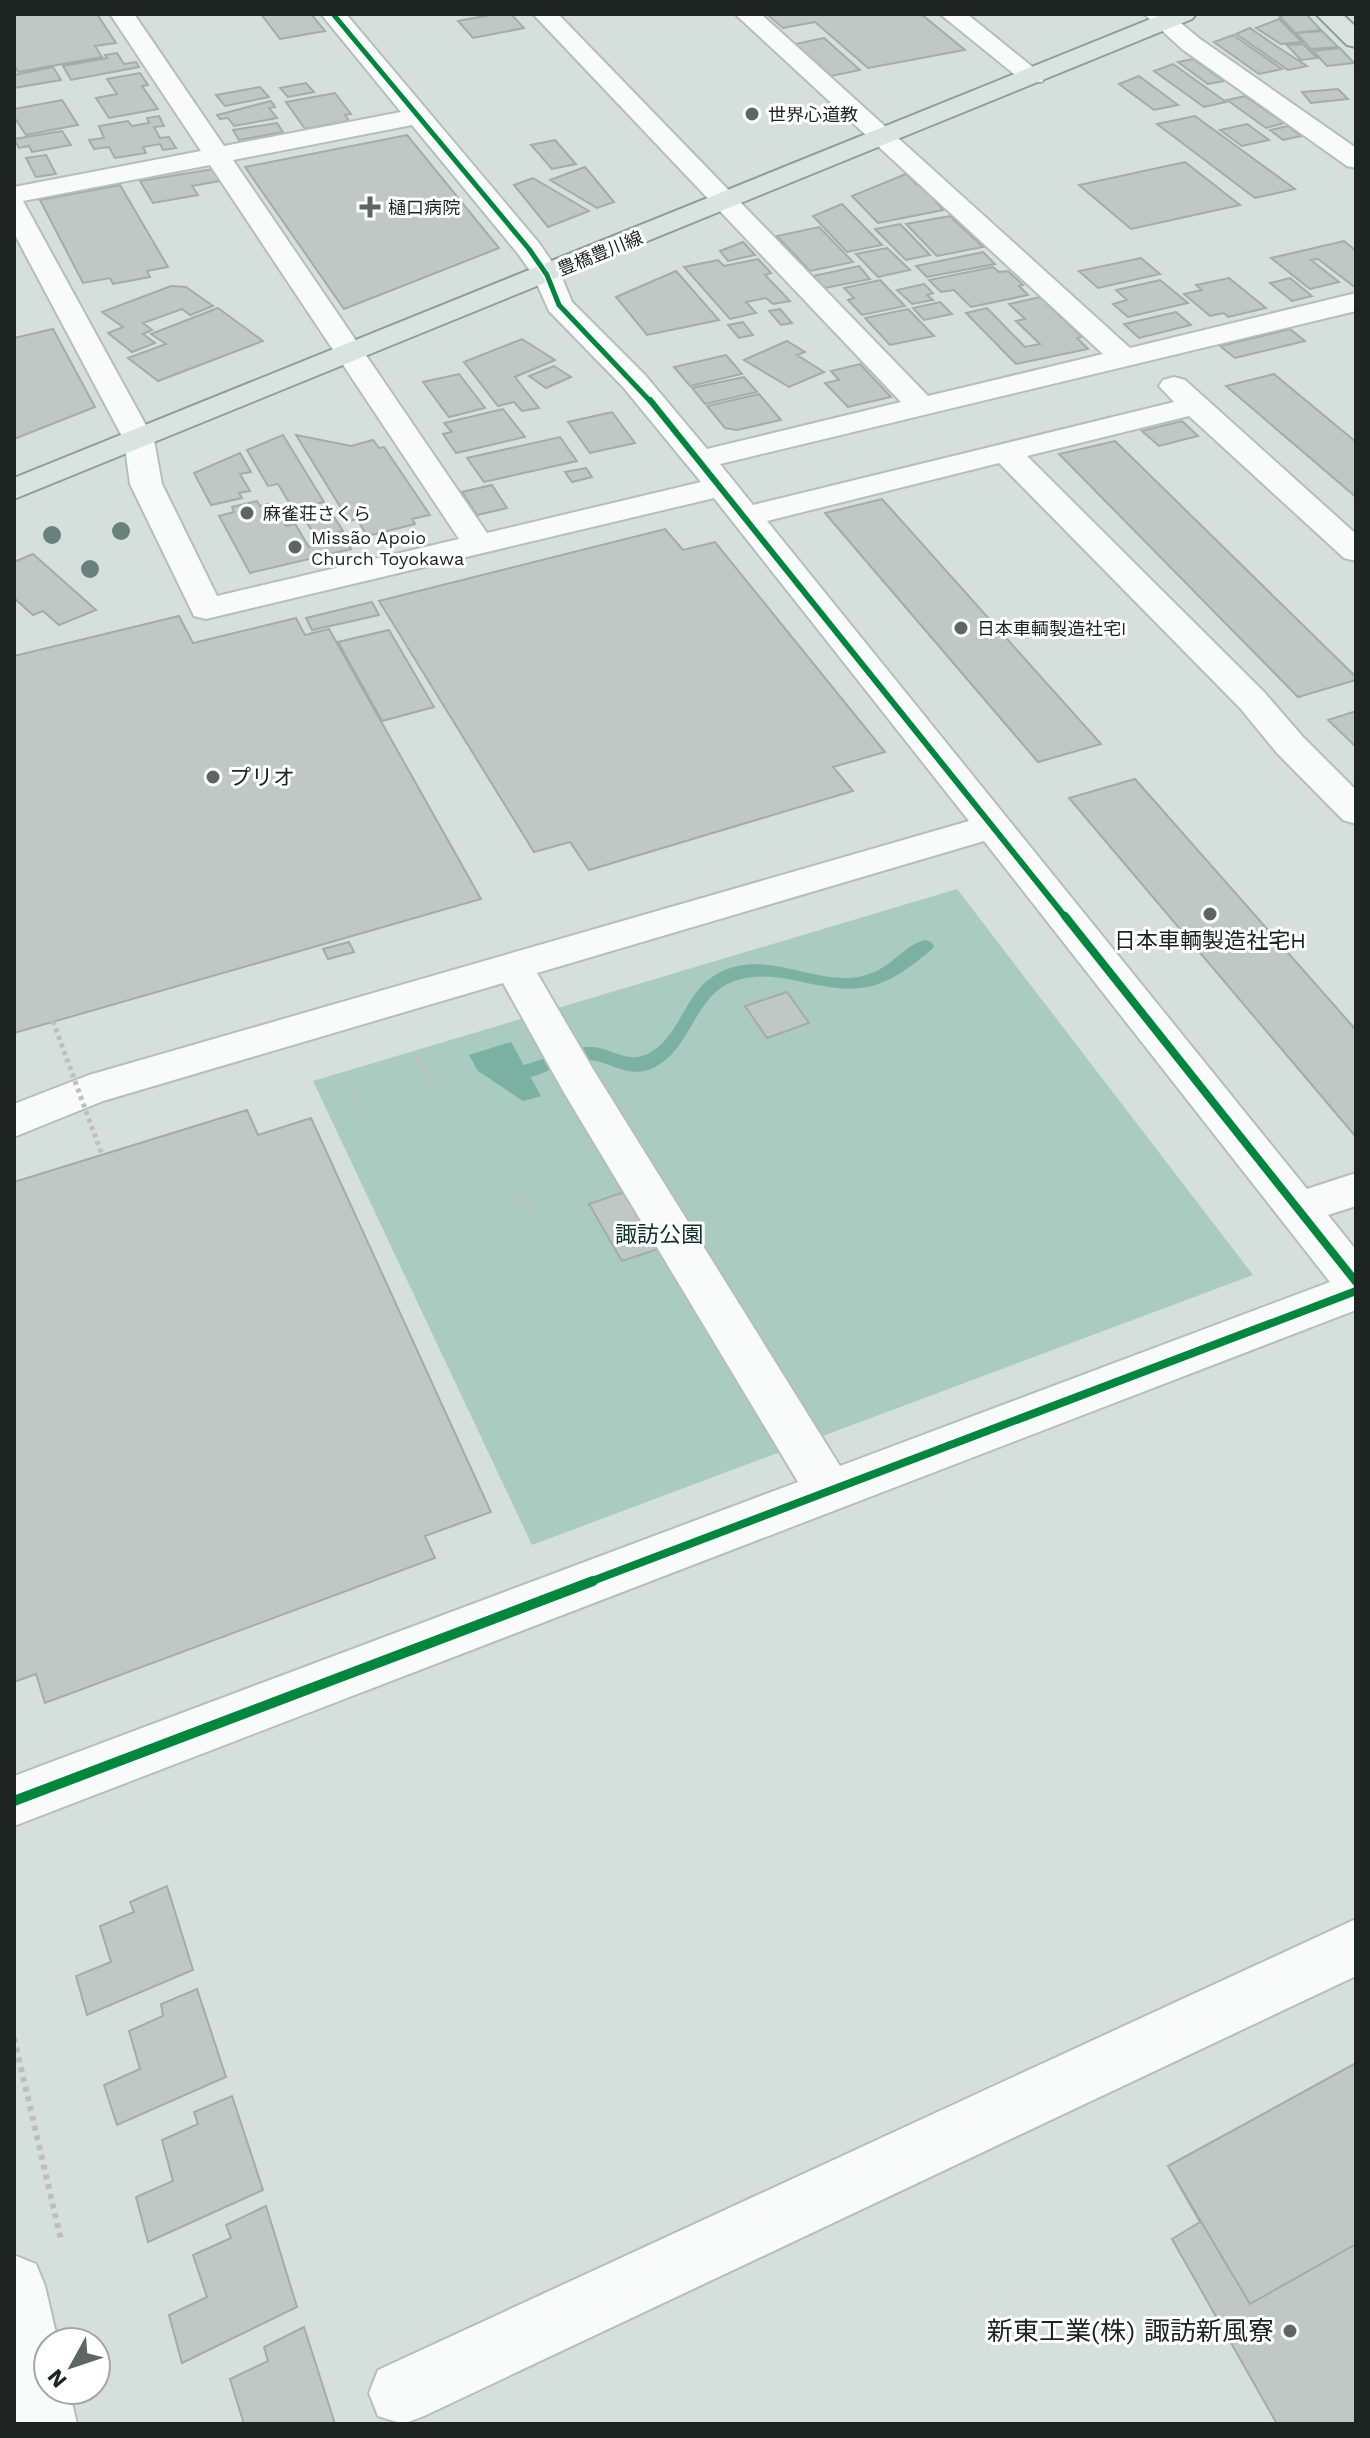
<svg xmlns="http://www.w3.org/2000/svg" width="1370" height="2438" viewBox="0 0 1370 2438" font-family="'Work Sans','Noto Sans JP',sans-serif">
  <rect width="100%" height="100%" fill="#d5e0dc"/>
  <path fill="#a9cbc0" d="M957,889L1253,1275L532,1545L313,1081Z"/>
  <path fill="#7ab1a0" d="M511,1042L541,1096L523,1101L478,1071L469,1055Z"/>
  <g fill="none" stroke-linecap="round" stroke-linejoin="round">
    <path fill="#7ab1a0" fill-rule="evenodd" d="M925,940L931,942L934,946L931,950C881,992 861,995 798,981C778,977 758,974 738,980C694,991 692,1052 651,1069C625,1079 608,1059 586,1060C568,1061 546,1073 528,1078L519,1071L521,1066C542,1060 565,1049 586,1047C610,1045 626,1067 651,1052C683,1033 685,987 723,971C766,952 807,980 850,978C890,975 897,948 925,940Z"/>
  </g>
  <path fill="#bfc8c5" stroke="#a4aca9" stroke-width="2" d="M14,14H97L116,43L95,46L102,57L18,72L14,65Z
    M261,14H311L325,31L280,39Z
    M496,14H511L524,28L473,38L458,21Z
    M767,14H921L965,50L868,68L815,22L783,28Z
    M1286,14L1307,15L1321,30L1295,33L1280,17Z
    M1279,19L1302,42L1281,44L1256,28Z
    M1250,28L1273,44L1307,66L1288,70L1236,34Z
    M1322,31L1338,47L1311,49L1296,33Z
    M1233,35L1282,69L1259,74L1214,42Z
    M824,38L860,70L831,76L795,44Z
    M1303,44L1317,58L1301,60L1287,45Z
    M1340,48L1354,63L1327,66L1313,51Z
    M117,53L124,64L136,62L139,67L71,80L63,66L107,58L105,55Z
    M1193,59L1224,81L1208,84L1178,62Z
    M1173,64L1226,102L1204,107L1154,71Z
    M53,67L61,80L14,88V75Z
    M140,73L148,85L142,86L158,109L109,118L96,98L117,94L107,79Z
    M1139,76L1178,105L1154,110L1119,84Z
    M306,83L314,92L288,97L280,88Z
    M260,87L269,97L225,106L216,95Z
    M1338,89L1348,99L1311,103L1302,92Z
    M335,93L351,114L345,115L349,121L305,129L286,102Z
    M1245,96L1284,123L1266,128L1227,100Z
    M62,100L78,125L26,135L14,117V109Z
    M271,101L275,107L269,108L277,118L234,126L228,118L220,119L217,115Z
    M159,116L164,126L154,127L160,138L169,137L176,148L163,150L160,144L143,147L146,153L115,158L109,147L94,149L89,140L104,138L99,126L128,121L132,126L149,123L147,118Z
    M1195,116L1295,189L1255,198L1157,124Z
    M277,123L283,132L239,140L233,130Z
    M1247,124L1269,140L1242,146L1220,130Z
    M1288,126L1301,136L1283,140L1270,130Z
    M62,131L71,145L32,152L29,146L19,148L14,139Z
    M407,135L499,248L344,309L245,167Z
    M555,140L576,164L552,169L531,145Z
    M46,155L56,174L36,177L26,158Z
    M1185,162L1240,205L1131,229L1079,185Z
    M585,167L614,202L597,208L550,180Z
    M213,169L220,181L192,186L198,195L153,203L140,181Z
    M906,174L917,185L921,184L943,210L878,223L852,196Z
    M533,178L589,211L548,227L514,185Z
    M120,185L168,267L147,271L150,277L113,284L110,278L83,283L40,200Z
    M842,204L882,245L847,252L813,216Z
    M950,216L983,247L937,256L906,224Z
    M900,224L930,255L906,260L875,229Z
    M819,227L853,262L810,271L777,236Z
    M1344,241L1356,251V288L1318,259L1311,260L1339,282L1310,289L1271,258Z
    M743,242L755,255L728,261L720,251Z
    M887,248L910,270L878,277L856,254Z
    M983,252L995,264L927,277L916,266Z
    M1141,258L1160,274L1098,288L1079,271Z
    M758,259L771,273L765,275L790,301L773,304L766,298L746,302L756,313L730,319L684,267L718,260L724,266Z
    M859,266L870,279L825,288L813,276Z
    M993,267L999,272L1008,271L1023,285L1019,286L1028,295L971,307L954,290L941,292L929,280Z
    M676,271L719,320L647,335L616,297Z
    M1229,278L1266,308L1228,317L1224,313L1210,316L1184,294L1202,290L1196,285Z
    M1290,278L1312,296L1292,301L1270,283Z
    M880,280L905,306L862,315L848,300L854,298L844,288Z
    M1160,280L1188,303L1128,317L1113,304L1127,300L1116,290Z
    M924,284L933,293L927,295L933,300L912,304L897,290Z
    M171,286L186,287L213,306L190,315L182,309L143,323L152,330L143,334L155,343L132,352L108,333L123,327L102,312Z
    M1040,297L1082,337L1077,338L1088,349L1016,364L966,313L987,308L1025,347L1040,344L1016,321L1025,319L1009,304Z
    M940,302L952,314L924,320L913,308Z
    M218,308L263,341L158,381L128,358L166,344L151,334Z
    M780,309L792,323L781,325L769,311Z
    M908,309L934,336L890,345L865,318Z
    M1176,312L1191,325L1139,338L1124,324Z
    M743,322L753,335L739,338L728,325Z
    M53,329L95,407L14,439V338Z
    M1290,329L1305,341L1235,358L1220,346Z
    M522,339L555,360L515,377L539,408L522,411L514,402L498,406L464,362Z
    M787,341L805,352L797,355L824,372L789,387L744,360Z
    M726,355L742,374L690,386L674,367Z
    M860,364L891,397L848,407L825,383L839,380L831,371Z
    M554,366L571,377L546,388L529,376Z
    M459,374L485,408L449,417L423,382Z
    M1274,374L1356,442V497L1226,386Z
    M744,377L757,392L705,404L692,388Z
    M759,394L781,420L737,430L725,428L707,406Z
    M503,409L525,437L456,453L443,434L452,432L444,423Z
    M612,412L635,443L590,453L568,422Z
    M1182,421L1198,436L1159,446L1142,431Z
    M283,435L324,502L293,509L278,484L268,486L247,450Z
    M296,435L351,446L373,440L379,448L384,447L430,515L412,519L415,524L367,536L357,519L349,521Z
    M560,437L577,461L484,482L467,458Z
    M1115,441L1356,677V680L1298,697L1059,454Z
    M240,453L251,472L240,474L250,491L239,493L242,498L211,505L194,473Z
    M586,468L592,477L572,482L565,472Z
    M492,485L507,508L477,515L462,492Z
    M882,499L1101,744L1038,762L825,513Z
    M257,501L260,506L273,503L286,526L295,524L309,547L345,538L351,549L250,573L219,516L234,512L232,507Z
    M331,512L343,531L316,537L304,518Z
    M665,529L683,550L715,542L885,752L833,767L853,791L589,870L570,842L534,852L379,601Z
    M33,554L96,610L59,625L43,611L33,615L14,598V562Z
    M372,602L379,615L312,630L306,618Z
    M179,616L193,643L296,618L305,635L329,629L481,899L14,1033V656Z
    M389,630L434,707L382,721L338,642Z
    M1356,711V747L1328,720Z
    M1135,779L1356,1030V1137L1069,798Z
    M349,942L354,952L328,959L323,949Z
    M787,992L809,1023L767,1038L745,1006Z
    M247,1110L258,1135L311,1118L491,1512L425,1536L435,1558L45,1703L36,1674L14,1682V1182Z
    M633,1189L667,1246L622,1261L589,1204Z
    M167,1886L193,1970L87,2015L76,1976L111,1962L100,1926L134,1912L130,1902Z
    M197,1989L226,2077L117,2125L104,2085L140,2069L129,2031L163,2016L161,2004Z
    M1356,2063V2244L1250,2304L1168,2166Z
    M1356,2063V2424H1277L1172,2239L1200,2222L1168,2166Z
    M232,2096L263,2190L148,2242L136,2197L173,2181L162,2140L198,2124L194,2112Z
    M266,2206L297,2307L182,2363L169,2315L207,2297L193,2255L231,2238L226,2225Z
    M304,2327L335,2424H244L230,2379L268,2361L264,2347Z"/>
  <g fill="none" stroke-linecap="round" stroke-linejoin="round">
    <g stroke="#b5bebb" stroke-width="4">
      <path id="minor" d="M110,14H134L224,146L401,112L321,14H346L539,243L561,275L572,302L645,375L707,449L901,402L533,14H558L928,396L1103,354L735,14H761L1130,348L1356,293V311L720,464L753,505L1174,402L1159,386L1163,380L1174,377L1185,380L1356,534V561L1344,558L1189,416L1027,456L1264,692L1303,737L1356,790V824L1343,820L1277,753L1240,708L999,463L767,521L1307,1189L1356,1173V1206L1328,1215L1356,1250V1310L14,1826V1776L798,1482L563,1091L503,983L103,1101L14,1137V1104L89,1075L969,821L714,498L206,619L194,616L130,484L124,440L14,233V187L201,151ZM412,125L519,255L533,275L549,311L623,387L701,482L487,533L233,160ZM210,165L459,539L217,596L162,484L154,440L23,201ZM984,841L1330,1282L840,1466L593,1069L537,973Z
        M940,14H967L1045,77L1042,82H1024Z
        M1144,14H1170L1200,39L1356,148V168L1347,166L1182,49Z
        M1356,1919V1976L424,2416L403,2424L378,2416L369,2393L378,2370Z
        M14,2255L36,2264L45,2286L58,2342H48V2390H69L77,2424H14Z"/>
    </g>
    <g stroke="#8b9f99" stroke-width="4">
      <path id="major" d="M1163,14H1196L1192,19L14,499V478Z
        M1316,14H1342L1356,27V47L1347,45Z"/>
    </g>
    <path stroke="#bcbfbe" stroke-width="5" stroke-dasharray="4 4" stroke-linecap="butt" d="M416,1056L434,1091
      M348,1081L363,1114
      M511,1193L534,1214"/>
    <path stroke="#bcbfbe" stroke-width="6" stroke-dasharray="5 5" stroke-linecap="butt" d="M14,2038L61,2240"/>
    <use href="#minor" fill="#f9fafa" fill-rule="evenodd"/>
    <use href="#major" fill="#d9e4e1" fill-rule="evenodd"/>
    <path stroke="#bcbfbe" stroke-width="5" stroke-dasharray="4 4" stroke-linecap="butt" d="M53,1021L102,1155"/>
    <g stroke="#fff" stroke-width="8">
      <path id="cycleway-far3" d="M333,14L529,249L547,275L559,305L651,402"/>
    </g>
    <g stroke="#fff" stroke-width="10">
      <path id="cycleway-far2" d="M650,400L1066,918"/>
    </g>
    <g stroke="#fff" stroke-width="13">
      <path id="cycleway-far1" d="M1065,916L1356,1282
        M587,1583L1356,1291"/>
    </g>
    <g stroke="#fff" stroke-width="15">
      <path id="cycleway" d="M14,1801L593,1581"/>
    </g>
    <use href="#cycleway-far3" stroke="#00873e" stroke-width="5"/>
    <use href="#cycleway-far2" stroke="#00873e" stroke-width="6"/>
    <use href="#cycleway-far1" stroke="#00873e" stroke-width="8"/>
    <use href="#cycleway" stroke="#00873e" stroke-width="10"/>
  </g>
  <g fill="#68817a">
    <circle cx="121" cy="531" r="9"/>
    <circle cx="52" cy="535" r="9"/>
    <circle cx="90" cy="569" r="9"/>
  </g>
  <g fill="#5d6663" stroke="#fff" stroke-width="3">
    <circle cx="752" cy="114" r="8"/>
    <path d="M366 195h8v8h8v8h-8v8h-8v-8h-8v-8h8z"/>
    <circle cx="247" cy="513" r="8"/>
    <circle cx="295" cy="547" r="8"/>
    <circle cx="961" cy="628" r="8"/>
    <circle cx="213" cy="777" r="8"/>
    <circle cx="1210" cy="914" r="8"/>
    <circle cx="1290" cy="2331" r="8"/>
  </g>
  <g text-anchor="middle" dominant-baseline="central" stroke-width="6" stroke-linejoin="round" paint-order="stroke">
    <g font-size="18" fill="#1d2422" stroke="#fff" text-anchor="start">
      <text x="768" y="114">世界心道教</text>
      <text x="388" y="207">樋口病院</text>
      <text x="263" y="513">麻雀荘さくら</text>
      <text x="311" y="537">Missão Apoio<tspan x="311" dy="21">Church Toyokawa</tspan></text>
      <text x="977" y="628">日本車輌製造社宅I</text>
    </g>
    <g font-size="18" fill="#1d2422" stroke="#fff">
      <text transform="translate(600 253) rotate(-22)">豊橋豊川線</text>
    </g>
    <g font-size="22" fill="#1d2422" stroke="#fff" text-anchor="start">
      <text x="229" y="777">プリオ</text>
      <text x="1210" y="940" text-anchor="middle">日本車輌製造社宅H</text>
    </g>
    <g font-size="22" fill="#0f3329" stroke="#fff">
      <text x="659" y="1234">諏訪公園</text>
    </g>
    <g font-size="26" fill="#1d2422" stroke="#fff" text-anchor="end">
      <text x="1274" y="2331">新東工業(株) 諏訪新風寮</text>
    </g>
  </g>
  <rect width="1370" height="2438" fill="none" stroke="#1d2422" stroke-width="32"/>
  <g transform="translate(72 2366) rotate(230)"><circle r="38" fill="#ffffff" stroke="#a5a7a7" stroke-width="2"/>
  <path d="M0-6L14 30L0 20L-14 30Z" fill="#5d6663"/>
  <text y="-12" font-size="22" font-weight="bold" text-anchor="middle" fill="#1d2422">N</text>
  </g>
</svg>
